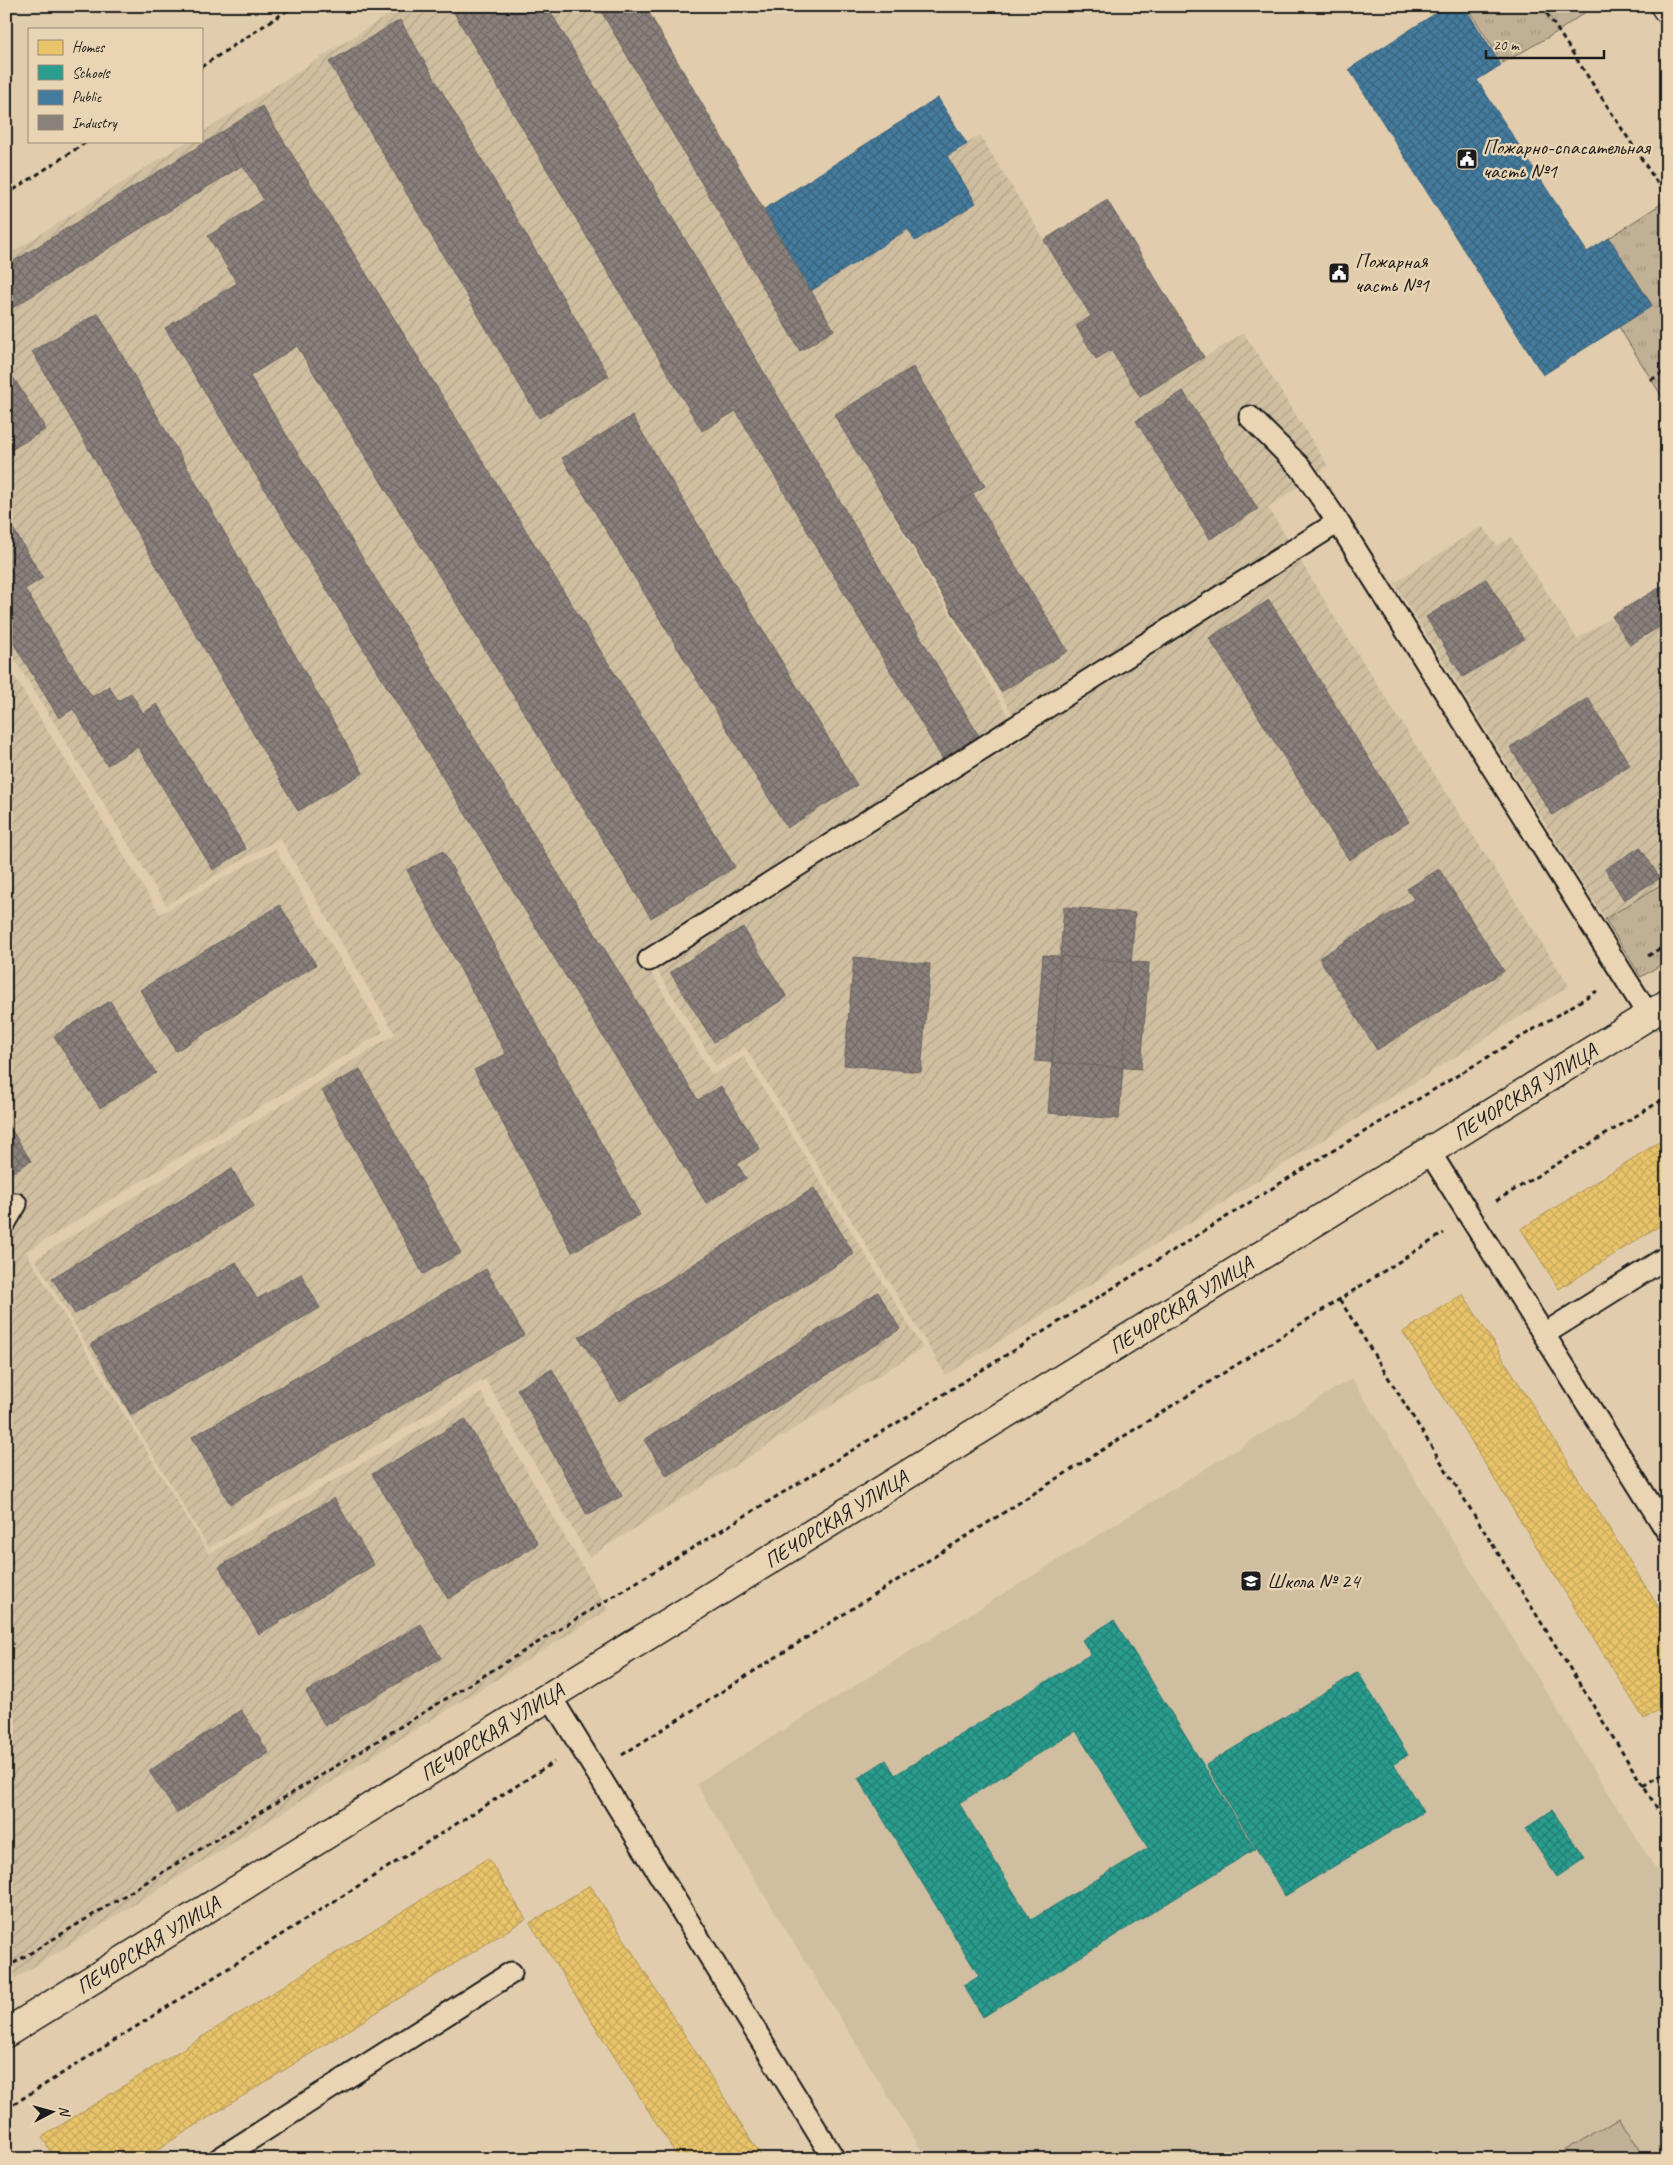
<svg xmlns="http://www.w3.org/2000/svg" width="1673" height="2165" viewBox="0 0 1673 2165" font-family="Caveat,sans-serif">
  <defs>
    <pattern id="industrial-furrows" width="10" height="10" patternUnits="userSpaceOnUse" patternTransform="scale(1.25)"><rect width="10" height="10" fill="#d0bea1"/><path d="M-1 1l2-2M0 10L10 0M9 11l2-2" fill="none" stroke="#b2a38a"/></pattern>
    <pattern id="grass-tufts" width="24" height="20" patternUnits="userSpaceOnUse" patternTransform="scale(1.25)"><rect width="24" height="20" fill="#c0b095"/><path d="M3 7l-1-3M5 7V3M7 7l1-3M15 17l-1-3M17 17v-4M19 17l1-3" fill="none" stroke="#a49780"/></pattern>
    <pattern id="homes-cross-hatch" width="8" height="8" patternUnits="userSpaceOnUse" patternTransform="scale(1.25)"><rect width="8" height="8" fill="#e9c46a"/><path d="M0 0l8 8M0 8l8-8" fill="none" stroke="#c7a85b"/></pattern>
    <pattern id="schools-cross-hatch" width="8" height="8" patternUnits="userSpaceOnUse" patternTransform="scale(1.25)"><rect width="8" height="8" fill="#2a9d8f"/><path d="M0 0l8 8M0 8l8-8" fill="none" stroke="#237f74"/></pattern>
    <pattern id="public-cross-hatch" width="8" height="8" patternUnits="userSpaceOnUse" patternTransform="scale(1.25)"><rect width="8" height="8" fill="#457b9d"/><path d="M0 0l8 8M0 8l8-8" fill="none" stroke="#39647f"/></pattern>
    <pattern id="industry-cross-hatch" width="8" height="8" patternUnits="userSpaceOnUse" patternTransform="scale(1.25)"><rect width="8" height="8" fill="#8a817c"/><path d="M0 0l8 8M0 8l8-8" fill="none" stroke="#706965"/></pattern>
  </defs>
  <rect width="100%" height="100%" fill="#e1cdad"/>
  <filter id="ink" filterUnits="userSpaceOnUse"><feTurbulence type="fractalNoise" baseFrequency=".02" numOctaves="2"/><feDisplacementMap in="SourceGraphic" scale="10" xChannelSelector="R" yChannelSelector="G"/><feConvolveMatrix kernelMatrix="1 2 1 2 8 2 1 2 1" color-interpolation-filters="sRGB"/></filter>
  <g filter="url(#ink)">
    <path fill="#d0bea1" d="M1352,1378L1667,1887V2159H927L696,1784Z"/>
    <path fill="url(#industrial-furrows)" d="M402,6H645L763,209L938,98L967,144L980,135L1091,316L1076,326L1096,359L1111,350L1140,397L1244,333L1328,466L1268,507L1335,618L1569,986L946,1375L745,1047L716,1066L656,969L1026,737L856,451L1011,721L642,957L712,1075L744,1057L923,1348L589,1557L485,1379L209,1548L35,1259L395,1034L280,838L166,905L6,645V256L188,141H201V133Z
      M1482,526L1497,546L1511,537L1577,639L1667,583V881L1605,919L1394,583Z
      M6,663L160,914L275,849L383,1032L26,1252L209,1554L481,1393L608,1610L6,1984Z"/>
    <path fill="url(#grass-tufts)" stroke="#6e6658" d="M1466,6H1594L1557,32L1503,63Z
      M1667,200V405L1619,327L1652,305L1609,238Z
      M1667,881V961L1641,977L1605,919Z"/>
    <path fill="#c0b095" stroke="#6e6658" d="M1619,2118L1644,2159H1551Z"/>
    <path fill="url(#homes-cross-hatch)" stroke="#ac9253" d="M1667,1137V1221L1559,1289L1521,1229Z
      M1463,1294L1667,1621V1705L1644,1719L1403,1332Z
      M488,1858L526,1919L142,2159H55L42,2137Z
      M590,1885L763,2159H679L530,1923Z"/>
    <path fill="url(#schools-cross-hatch)" stroke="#26766c" fill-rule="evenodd" d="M1114,1620L1255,1849L983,2017L964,1986L979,1976L858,1778L886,1760L895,1775L1091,1654L1082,1640ZM1076,1731L1148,1848L1031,1920L959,1803Z
      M1358,1672L1408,1755L1394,1764L1423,1812L1285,1896L1206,1765Z
      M1552,1810L1585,1858L1557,1877L1525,1829Z"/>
    <path fill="url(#public-cross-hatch)" stroke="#395e76" d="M1447,6H1464L1501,65L1477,80L1587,252L1609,238L1652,306L1543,375L1349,69Z
      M938,98L967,144L947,156L976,203L915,241L908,229L811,291L763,210Z"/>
    <path fill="url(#industry-cross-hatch)" stroke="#69635f" d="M450,6H547L979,736L942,758L736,411L702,431Z
      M598,6H645L834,330L800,351Z
      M400,20L609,376L539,418L329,62Z
      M262,106L735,867L651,918L297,346L250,376L698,1100L721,1086L760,1149L737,1164L746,1178L706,1203L165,328L237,283L208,236L264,200L222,132Z
      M222,132L243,165L6,312V266Z
      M1107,200L1204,357L1140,397L1111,350L1096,359L1076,326L1091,316L1044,240Z
      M98,313L363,773L298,811L32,351Z
      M6,366L46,429L6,453Z
      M913,367L985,486L906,534L834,415Z
      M1183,391L1258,509L1210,539L1136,421Z
      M632,416L857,785L787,828L562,458Z
      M973,494L1030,590L963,631L906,534Z
      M6,517L43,578L25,589L92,697L109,686L118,701L131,693L143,713L157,704L246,849L213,870L138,747L107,765L73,709L59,718L6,631Z
      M1486,579L1524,639L1463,677L1426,617Z
      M1662,586L1667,594V622L1630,645L1612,616Z
      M1030,590L1068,651L1001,692L963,631Z
      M1269,600L1409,822L1349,860L1209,638Z
      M1588,698L1630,765L1552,815L1510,747Z
      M1640,847L1660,878L1624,900L1605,869Z
      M443,851L640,1215L572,1252L474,1070L506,1054L407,870Z
      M1439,869L1504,971L1377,1050L1319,958L1414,899L1407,889Z
      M280,905L316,965L176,1051L140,990Z
      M1064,907L1135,913L1119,1119L1048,1113Z
      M743,927L787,997L714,1042L670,972Z
      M1043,955L1149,963L1141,1069L1035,1061Z
      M854,957L930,964L921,1072L844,1065Z
      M110,1001L156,1073L100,1108L54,1036Z
      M360,1069L461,1253L423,1274L322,1090Z
      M6,1121L31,1161L6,1176Z
      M232,1169L254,1206L75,1314L52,1278Z
      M814,1188L854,1254L620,1401L579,1337Z
      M236,1262L257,1299L301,1274L320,1308L131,1415L91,1344Z
      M486,1269L524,1335L230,1504L192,1437Z
      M878,1292L900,1329L667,1476L644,1440Z
      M552,1369L622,1496L587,1515L517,1389Z
      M465,1419L538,1544L448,1599L372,1474Z
      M334,1498L374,1565L259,1634L219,1567Z
      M421,1624L441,1658L325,1726L306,1692Z
      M6,1633L14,1644L6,1650Z
      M241,1710L269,1753L177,1813L149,1771Z"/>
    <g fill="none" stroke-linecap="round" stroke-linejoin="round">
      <g stroke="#1c1c1c" stroke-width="25">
        <path id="lane" d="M1250,417L1301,468L1338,522
          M649,960L1338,522L1649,1016
          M1429,1151L1667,1531
          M6,1221L16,1204
          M1544,1334L1667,1257
          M550,1696L834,2159
          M219,2159L511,1973"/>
      </g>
      <g stroke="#1c1c1c" stroke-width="31">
        <path id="street" d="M6,2033L1667,1004"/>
      </g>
      <g stroke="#1c1c1c" stroke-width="31">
        <path id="secondary" d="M1665,6L1667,9"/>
      </g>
      <path stroke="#1c1c1c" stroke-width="3" stroke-dasharray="5 4" stroke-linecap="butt" d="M1542,6L1667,198
        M201,67L294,6
        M6,195L88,141
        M1651,380L1667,370
        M1648,956L1667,944
        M1496,1201L1667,1097
        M1340,1300L1667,1824
        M622,1755L1444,1233
        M1643,1786L1667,1771
        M6,1968L931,1402L1311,1164L1597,991
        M6,2109L554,1762"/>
      <use href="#lane" stroke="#e9d4b3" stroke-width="21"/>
      <use href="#street" stroke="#e9d4b3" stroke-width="28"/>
      <use href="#secondary" stroke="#e9d4b3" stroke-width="28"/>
    </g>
  </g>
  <defs>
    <g id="civic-square" transform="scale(1.125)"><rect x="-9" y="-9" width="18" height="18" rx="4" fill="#1c1c1c" stroke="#e9d4b3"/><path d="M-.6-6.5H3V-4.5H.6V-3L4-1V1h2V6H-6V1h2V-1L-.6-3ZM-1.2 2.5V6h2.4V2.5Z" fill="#fff"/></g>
    <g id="school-square" transform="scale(1.125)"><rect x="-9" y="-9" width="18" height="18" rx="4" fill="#1c1c1c" stroke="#e9d4b3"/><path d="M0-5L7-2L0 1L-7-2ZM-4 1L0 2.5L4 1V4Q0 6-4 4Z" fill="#fff"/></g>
  </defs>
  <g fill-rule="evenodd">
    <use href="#civic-square" x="1467" y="159"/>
    <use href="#civic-square" x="1339" y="273"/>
    <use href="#school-square" x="1251" y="1581"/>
  </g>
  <g text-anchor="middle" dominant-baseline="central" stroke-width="5" stroke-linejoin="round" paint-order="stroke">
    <g font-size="21" fill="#1c1c1c" stroke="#e9d4b3" text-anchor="start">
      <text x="1483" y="147">Пожарно-спасательная<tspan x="1483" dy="24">часть №1</tspan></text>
      <text x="1355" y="261">Пожарная<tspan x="1355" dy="24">часть №1</tspan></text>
      <text x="1267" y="1581">Школа № 24</text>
    </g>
    <g font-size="21" fill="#1c1c1c" stroke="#e9d4b3">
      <text transform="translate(1525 1092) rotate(-32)">ПЕЧОРСКАЯ УЛИЦА</text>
      <text transform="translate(1181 1305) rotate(-32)">ПЕЧОРСКАЯ УЛИЦА</text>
      <text transform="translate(836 1519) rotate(-32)">ПЕЧОРСКАЯ УЛИЦА</text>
      <text transform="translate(492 1732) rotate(-32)">ПЕЧОРСКАЯ УЛИЦА</text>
      <text transform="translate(148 1945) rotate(-32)">ПЕЧОРСКАЯ УЛИЦА</text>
    </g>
  </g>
  <rect width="1673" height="2165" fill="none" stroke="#e9d4b3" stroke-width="25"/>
  <rect x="12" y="12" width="1648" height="2140" fill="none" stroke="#1c1c1c" stroke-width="2" filter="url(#ink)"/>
  <rect x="28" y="28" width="175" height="115" fill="#e9d4b3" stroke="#978a77"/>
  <rect x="38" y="40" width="25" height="15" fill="#e9c46a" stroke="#978a77"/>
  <text x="72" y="52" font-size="15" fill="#1c1c1c">Homes</text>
  <rect x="38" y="65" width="25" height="15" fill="#2a9d8f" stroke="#978a77"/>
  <text x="72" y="78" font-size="15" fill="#1c1c1c">Schools</text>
  <rect x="38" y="90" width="25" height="15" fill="#457b9d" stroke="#978a77"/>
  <text x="72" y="102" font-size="15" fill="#1c1c1c">Public</text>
  <rect x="38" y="115" width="25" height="15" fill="#8a817c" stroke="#978a77"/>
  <text x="72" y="128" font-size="15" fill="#1c1c1c">Industry</text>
  <g transform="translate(52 2112) rotate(84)" stroke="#e9d4b3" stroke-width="4" paint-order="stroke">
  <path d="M0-4L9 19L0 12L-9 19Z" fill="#1c1c1c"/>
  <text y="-8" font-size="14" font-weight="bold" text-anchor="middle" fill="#1c1c1c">N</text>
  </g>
  <path d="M1486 50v8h118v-8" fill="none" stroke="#1c1c1c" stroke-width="2.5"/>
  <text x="1493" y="50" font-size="15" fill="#1c1c1c" stroke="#e9d4b3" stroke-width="4" paint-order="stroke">20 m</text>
</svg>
